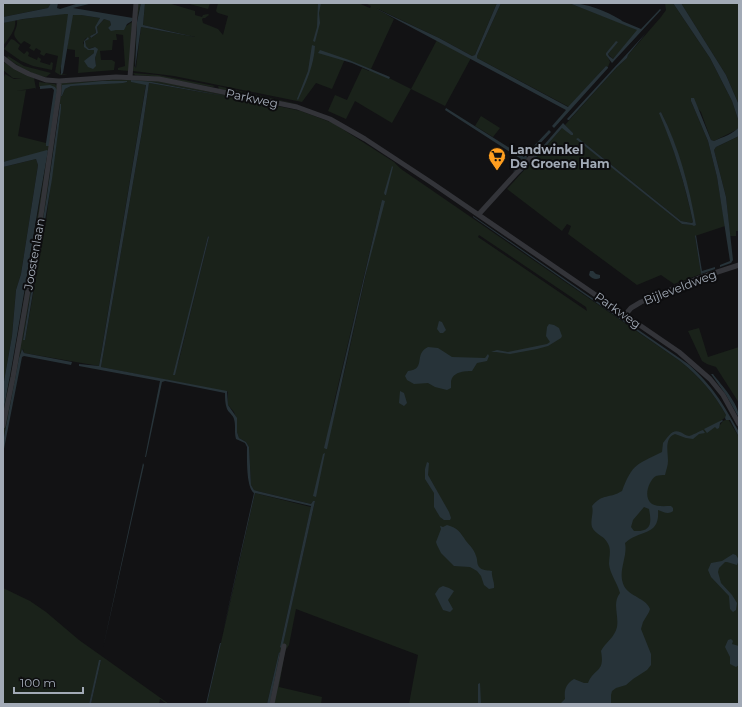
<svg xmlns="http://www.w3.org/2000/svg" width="742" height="707" viewBox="0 0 742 707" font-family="Montserrat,sans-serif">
  <rect width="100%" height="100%" fill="#121214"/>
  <path fill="#1a221a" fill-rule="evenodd" d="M3,3H51L48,8L3,17Z
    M137,3H141L137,19L134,66L136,68L141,27L195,37L143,25L145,3H168L195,11V15L202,17L203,15L208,14L209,15L205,18H203L202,19L203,23L218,29L223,35L228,16L218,13L216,11L218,3H358L370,8L371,6L365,3H497L475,55L472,56L439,38L376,8L394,19L371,69L411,89L437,40L471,58L445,106L411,89L392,123L355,101L346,119L328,111L335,95L347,100L362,68L369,71L370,69L345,59L332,89L316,83L302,102L174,76L133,71Z
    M186,3H210L208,9Z
    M501,3H569L629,26L637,30V32L613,59L608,54L617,42L606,53L610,62L608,67L606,66L569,107L477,58V56Z
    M665,3H673L710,58L732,101L739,122V127L736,130L714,141L711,140L701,112L691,101L708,141L717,177L725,226L695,236L701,274L674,284L661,275L637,285L568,234L571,226L567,224L562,231L507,189L563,127L571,135L573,133L565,125L617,67L627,58L628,55L661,17L666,10ZM661,112C679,148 687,186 696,225L682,224L577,139L588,146L681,221L692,223L693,222C685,185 674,148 660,113Z
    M681,3H739V105L726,75Z
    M61,14H68L69,16L60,73L61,74L68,75H60L55,72L58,56L46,53L44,56L40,54L41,51L36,48L34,51L29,48L31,45L24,41L21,44C8,32 18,33 17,20Z
    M75,14L100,18L95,30L96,33L90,36L91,38L98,33L97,27L104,19L110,21L111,25L108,29L120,30L132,22L133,16L129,71L118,70V68L125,66L123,35L116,34L117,40H113L112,50L100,51L101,60H112L115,62L114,70L78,73L79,57H75V50L67,49L72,16ZM88,37L85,41V45L89,49L94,47L97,51L95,58L96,65L88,58L94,53V50L87,49L83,43L85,39Z
    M15,20C17,29 8,39 3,46V23Z
    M11,39L14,40L20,45L18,49L24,54L27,51L29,53L28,56L37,60L38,57L41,59L40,62L50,65L51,62L53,63L52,70L33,66L21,61L4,49Z
    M8,56L24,66L51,73L46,77C32,75 18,66 7,58Z
    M3,62L34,78L36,89L35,88L16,91L26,90L18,136L46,143V146L56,88L39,87V89V82L55,84L57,86L61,83L127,79V80H131L133,79L159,81L301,111L333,123L394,162L401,169L680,361C699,376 714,393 726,415V417L719,422L720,425L723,421L728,419L739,437V704H409L418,655L296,609L289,645L285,651L279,687L322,697L321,704H269L280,653L279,652L267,704H207L255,493L311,507L280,647L282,648L315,501H313L311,504L257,491L254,490L251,485L249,447L246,442L239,438L237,432V421L234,412L228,405V392L101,367L142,131L149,83L230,97L152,82H132L146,84L99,366L24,353L23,349L21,351L19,358L3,442V413L13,365L48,151L3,162V80L5,74L14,79L22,78H13L3,70ZM127,82L71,86L65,89L62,96H61L62,86ZM61,104L46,221L25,340L23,339L47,195L58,110L60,105ZM382,200L346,365L326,449L332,411ZM479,235L586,307L587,311L478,237ZM208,236L209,237L179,360L174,374Z
    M133,73L158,75L215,86L212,87L152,76L135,75Z
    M218,86L297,104H296L219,89Z
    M481,116L500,128L493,137L475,126Z
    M739,136V231H736V236H730L726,197L714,150L716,147Z
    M36,159L38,165L21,274L16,290L12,336L3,387V167Z
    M699,328L708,357L739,347V403L716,367L707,364L702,361L688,331Z
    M3,588L30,601L46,612L79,640L169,704H167L160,699L159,704H91L101,660H100L89,704H3Z"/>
  <path fill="#273339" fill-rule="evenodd" d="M51,3H58L57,8L60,9L79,3H93L73,8L133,18L132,21L127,24L124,30H116L111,31L108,28L111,25L110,21L104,19L97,27L98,33L91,38L90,36L96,33L95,27L100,18L81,15H73L63,73L61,75V66L68,14H65L23,19L3,23V17L48,8Z
    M141,3H145L143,25L195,37L141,27L135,69L137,22Z
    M318,3H321L319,13L320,23L315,42L313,41L317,27Z
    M497,3H501L477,56V58L568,107L606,66L608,67V68L554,128L552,126L566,110L375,8L439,38L472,56L475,55Z
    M569,3C587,3 606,11 621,20L622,21L641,29L660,9L661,10L612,63L606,55V53L616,41L618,42L608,54L609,56L613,59L637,30Z
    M673,3H681L726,75L739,105V122L732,101L710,58Z
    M646,33L628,55L627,58L617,67L569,120H568L567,119Z
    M88,37L89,39L85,41L86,46L89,49L95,47L98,49L95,58L96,66L93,69L88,67L84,61L94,53V50H88L84,47V41Z
    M312,45L315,46C314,65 306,83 298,100L297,99L308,71Z
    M320,50L349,60L390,77L389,79L352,63L318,53Z
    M131,80L152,82L230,97L149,83L142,131L101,367L227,391L228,405L237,418V432L239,438L246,442L249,447L251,485L254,490L257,491L311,504L313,501H315L282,649L280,647L311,506L255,493L222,636L254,493C246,487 247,458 247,447L245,443L236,439C234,432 236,426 234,419C233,415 229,413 227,409C225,404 225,398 225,393L165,381L162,382L146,457H145L160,381L79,366V364L99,366L102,349L146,85L131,82Z
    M102,81H127V82L123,83L71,86L65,89L62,96H61L62,85Z
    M50,85L55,87L57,90L49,146H46V143L54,90L52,88L40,89V86Z
    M691,98H694L711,140L714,141C723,137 733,134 739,127V136L716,147L714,150L726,197L733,260L731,263L720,267V265L730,261L717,177L708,141L691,101Z
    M60,104H61V109L52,179L25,340H23L47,195Z
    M446,108L524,157L526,154L527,158L513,172L521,159L445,110Z
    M661,112C679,147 689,186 696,225L694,226L692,225L682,224L576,139L578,138L588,146L681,221L692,223L693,222C685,184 674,148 659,113Z
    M563,123L573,133V135H571L562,128L532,162L518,175Z
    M549,130L551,132L533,151L531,149Z
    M47,150L48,151C32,238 20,326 3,413V387L12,336L16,290L21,274L38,165L36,159L3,167V162Z
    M392,166L393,167L386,195H385L384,193Z
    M382,200L385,201L365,277L327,449H326L324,448Z
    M473,216L688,364C713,386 723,404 739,432V437L730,420H726L725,418L726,415C714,393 699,376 680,361L473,217Z
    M696,235L702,271L715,267V269L701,274L695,236Z
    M208,236L209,237L175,375H173Z
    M590,271H593L596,274L600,275V278C596,280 592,279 589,275Z
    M439,321L442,322L446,330L443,333H440L437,329Z
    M549,324L554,325L559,328L562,336L561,338L548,346L537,349L510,354L496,352H491L497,350L508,352L547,344L550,342L546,336L547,327Z
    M428,347L438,348L452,357L485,358L488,354L489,356L487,361L477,363L472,371C464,371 452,372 451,382C451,384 451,386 451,388L447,390L435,387L428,383L414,384L407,380L405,376L408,371C427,369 413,354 428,347Z
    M22,349L24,353L72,362L71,365L24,356L22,357L3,454V442L19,358Z
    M711,374H713C721,385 739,403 739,418L726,395Z
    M400,391L404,393L407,403L404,406L399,403Z
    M722,420L723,421L720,423L719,428L717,429L715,427L707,433L704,429Z
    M703,430L705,433L699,434L693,439L686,438L675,434C664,438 668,452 668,461C668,466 666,470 665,475C662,475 659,475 656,476C648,481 643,498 652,504C657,507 665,506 671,506L673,508V511C668,515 664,512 658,510C660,537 640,529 625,543C628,557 617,572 624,586C630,597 646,598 650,609L649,612L643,622L641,629L651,654V665L647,670L633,679L626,685L616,688L612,691L611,695V704H560L565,699C564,689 566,684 574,679L584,683H588C595,667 605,673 601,651C605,643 615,637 617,627C619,615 612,603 620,593C617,582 610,574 609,564C609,556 612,549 607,542C604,536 595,534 592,527C590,520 594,513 592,506C603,493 609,499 622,491C633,463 636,465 662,452L663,443C668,437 672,429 680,432C683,433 686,436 689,436C691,436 700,431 703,430ZM644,507L649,509C652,524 651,532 634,531L631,527L633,520Z
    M325,453L316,497L313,496L323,454Z
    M427,462L429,463L428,475L449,512L451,518L450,520H444L440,517L434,507V493L425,479V469Z
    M143,463L144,465L103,648Z
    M447,525C458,528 460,532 466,541C470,546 474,549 476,556C478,560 476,564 480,568C484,571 488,570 492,571C491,577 495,582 494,588L489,589L484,585L481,576L477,571L470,567L454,566L441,553L437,545L436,542L441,529L440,526L443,527Z
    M733,554L736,555L739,560L737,565L727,562H725L719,568L718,572L721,583L732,595L737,603L736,610L733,612L730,609L729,596L711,577L708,570L711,563L722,561Z
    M443,586L449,588L454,591L448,600L453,609L450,612L443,610L435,594L439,588Z
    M731,639L733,641L732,644L739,646V665L736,667L730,664V657L725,647L728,640Z
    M220,643H221L207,704H206Z
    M279,652L280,653L270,703L267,704Z
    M99,660H101L91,704H89Z
    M480,683L481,704H478V684Z"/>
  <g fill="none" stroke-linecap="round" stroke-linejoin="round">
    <path stroke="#333439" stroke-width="5" d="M3,58L15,67L29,74L46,80L59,81L116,77L159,79L297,107L330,119L365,139L432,183L679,352L710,379L723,395L739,424
      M130,77L136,3
      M479,214L532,156
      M625,315L631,308L641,302L699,278L739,265
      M3,426L13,377L41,215L59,91V81
      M272,704L284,646"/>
  </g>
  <defs>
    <g id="supermarket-pin" transform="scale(0.9)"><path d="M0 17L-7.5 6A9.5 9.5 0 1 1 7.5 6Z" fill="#ff9e1f" stroke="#0d0d0f"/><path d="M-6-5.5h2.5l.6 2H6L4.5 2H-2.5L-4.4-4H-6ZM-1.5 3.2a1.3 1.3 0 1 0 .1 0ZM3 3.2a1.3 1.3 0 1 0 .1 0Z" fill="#111"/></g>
  </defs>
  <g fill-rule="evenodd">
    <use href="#supermarket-pin" x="497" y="156"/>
  </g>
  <g text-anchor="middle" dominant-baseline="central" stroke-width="4" stroke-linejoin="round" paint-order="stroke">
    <g font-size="12" fill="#a2aab6" stroke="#0d0d0f">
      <text transform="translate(252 98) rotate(12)">Parkweg</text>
      <text transform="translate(34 254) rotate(-80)">Joostenlaan</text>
      <text transform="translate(680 287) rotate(-21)">Bijleveldweg</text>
      <text transform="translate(618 310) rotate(35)">Parkweg</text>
    </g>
    <g font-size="12" font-weight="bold" fill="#a2aab6" stroke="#0d0d0f" text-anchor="start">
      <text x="510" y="149">Landwinkel<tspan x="510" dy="14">De Groene Ham</tspan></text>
    </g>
  </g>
  <rect width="742" height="707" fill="none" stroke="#a2aab6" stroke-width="8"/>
  <path d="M14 687v6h69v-6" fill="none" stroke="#a2aab6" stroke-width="2"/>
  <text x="20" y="687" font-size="12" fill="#a2aab6" stroke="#0d0d0f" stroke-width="3" paint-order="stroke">100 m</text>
</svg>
